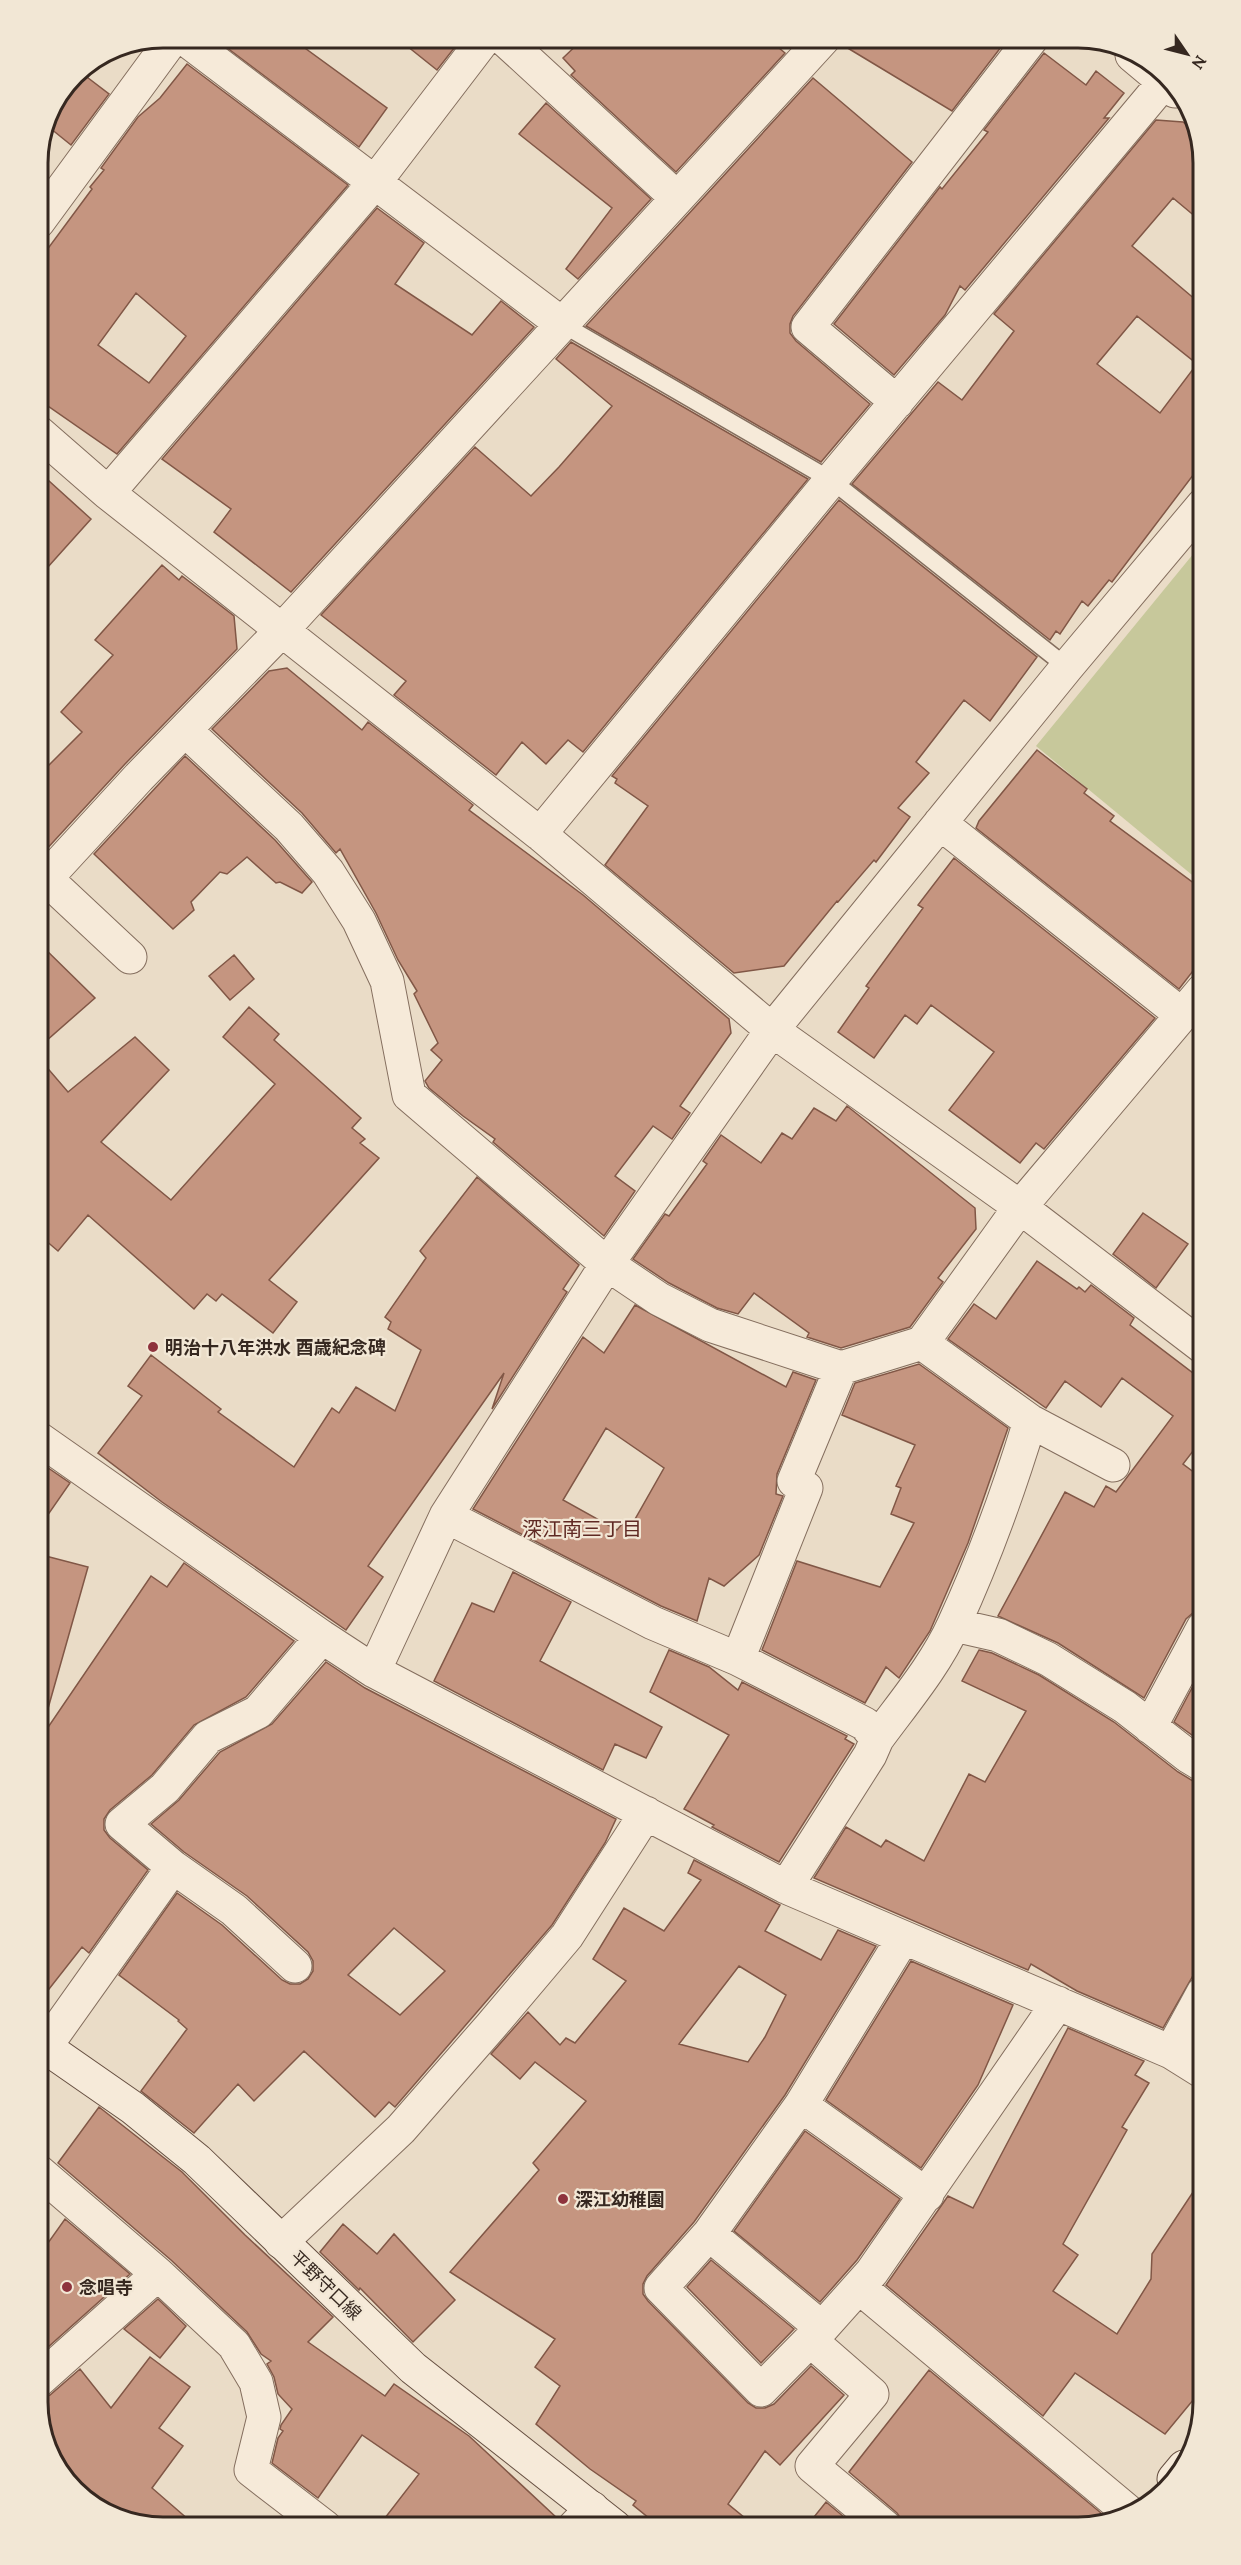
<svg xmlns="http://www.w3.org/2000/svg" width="1241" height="2565" viewBox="0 0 1241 2565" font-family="Lora,'Noto Sans JP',serif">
  <rect width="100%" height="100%" fill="#eadcc7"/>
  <path fill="#c7c89b" d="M1203,542V884L1036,746Z"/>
  <path fill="#c59580" stroke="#815746" stroke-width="1.5" fill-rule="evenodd" d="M214,38H291L387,108L359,147Z
    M397,38H462L437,70Z
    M584,38H767L785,53L676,172L571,75L575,71L563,58Z
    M842,38H1008L952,111L841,44Z
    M1044,53L1086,85L1096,71L1124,93L1104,118H1109L965,290L960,286L945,315L894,375L834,324L940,187L942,189L988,132L984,130Z
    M187,64L348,185L117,454L38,399V262L92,189L90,187L104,170L101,168L138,117L160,98ZM136,293L186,336L149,383L98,345Z
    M79,71L109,94L71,145L45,124L47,114L74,74Z
    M813,78L912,162L793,316L790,324V333L796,341L870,404L821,462L586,326Z
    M546,103L651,199L578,279L566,269L612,208L519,134Z
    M1156,120L1183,122L1198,134L1203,162V223L1173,198L1132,246L1203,306V462L1112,582L1109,580L1088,606L1082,601L1060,634L1056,631L1050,640L852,484L938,382L962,400L1014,331L994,314ZM1137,316L1197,364L1160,413L1097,364Z
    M377,208L424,243L395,284L472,335L501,301L534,327L291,592L214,532L231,509L162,459Z
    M571,342L808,479L583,752L568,740L546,764L522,742L496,775L394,695L406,681L321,615L475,447L531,496L559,467L612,406L556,359Z
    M38,471L91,519L38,578Z
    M839,500L1037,657L990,721L964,700L916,762L929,773L898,808L910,817L876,862L874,860L838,902L837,901L784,966L734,973L605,865L648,806L615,783L617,779L612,776Z
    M162,565L179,580L182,576L234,616L237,649L125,764L43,853H38V776L82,732L61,712L113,655L95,640Z
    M287,668L362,730L368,722L473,805L469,810L583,895L729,1019L731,1033L680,1106L690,1113L672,1139L653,1126L615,1176L635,1191L604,1236L493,1142L495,1139L463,1116L429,1088L425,1081L442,1060L431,1050L438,1043L414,994L417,991L398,960L376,913L340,849L336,853L302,813L212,729L269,671Z
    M1037,750L1087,789L1084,793L1114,816L1110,821L1203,890V958L1179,989L976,828L979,821Z
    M185,756L275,840L312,882L302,893L280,882L276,883L247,857L227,874L220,872L191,902L194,910L173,929L94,854Z
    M954,858L1155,1018L1044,1149L1036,1143L1020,1163L949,1110L994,1052L931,1005L917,1024L905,1015L874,1058L838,1032L869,988L866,986L923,908L918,905Z
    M38,942L95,998L38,1048Z
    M234,955L254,979L230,1000L209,976Z
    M249,1007L279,1034L274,1040L361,1118L352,1128L365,1139L360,1143L379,1158L269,1280L297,1302L273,1333L222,1294L216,1301L207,1294L194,1309L88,1215L58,1251L38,1234V1057L68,1092L135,1037L169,1070L101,1142L171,1200L275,1084L223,1037Z
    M847,1106L975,1208L976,1229L938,1278L943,1282L910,1327L841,1348L807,1337L809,1333L754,1293L738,1314L717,1308L669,1283L633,1259L665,1214L669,1216L707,1164L703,1161L721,1135L761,1163L782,1133L792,1139L814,1108L836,1121Z
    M477,1177L579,1265L563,1289L567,1292L492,1409L504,1373L368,1566L383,1577L346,1630L162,1502L98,1453L142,1396L128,1386L151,1355L221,1409L218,1412L294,1467L332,1408L339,1413L356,1387L395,1411L421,1350L388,1329L391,1322L385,1317L426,1258L420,1251Z
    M1143,1213L1188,1244L1156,1288L1113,1254Z
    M1037,1261L1077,1289L1079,1287L1085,1292L1091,1285L1134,1318L1130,1325L1201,1379L1203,1375V1438L1183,1464L1203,1479V1609L1194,1612L1186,1619L1144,1698L1058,1643L998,1616L1065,1492L1094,1507L1106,1486L1116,1492L1173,1416L1122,1378L1101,1407L1065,1381L1046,1408L948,1339L974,1304L996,1319Z
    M635,1305L786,1387L793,1372L816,1380L777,1474L776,1494L783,1496L759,1555L724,1586L709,1578L697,1621L661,1606L473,1509L583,1337L604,1353ZM606,1428L664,1468L630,1528L622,1524L617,1530L563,1500Z
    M919,1364L1008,1428L968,1543L930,1631L899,1678L886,1667L865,1703L762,1650L797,1561L880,1587L914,1523L891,1514L901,1488L896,1486L915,1445L842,1415L855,1383Z
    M38,1461L70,1483L38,1529Z
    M38,1554L88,1567L47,1712L38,1710Z
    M184,1563L294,1641L246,1697L194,1725L152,1775L110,1810L104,1819V1830L110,1838L148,1870L89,1953L82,1947L38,2003V1742L151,1576L167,1587Z
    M513,1572L571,1602L540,1661L662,1727L646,1758L615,1744L603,1770L434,1681L472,1603L494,1612Z
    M669,1650L709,1667L738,1690L742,1682L847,1736L845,1739L854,1744L779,1862L712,1827L714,1825L684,1809L729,1735L650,1692Z
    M979,1650L992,1653L1039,1675L1114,1722L1178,1772L1193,1781L1203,1784V1958L1163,2028L1077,1991L1031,1964L1028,1970L814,1878L846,1827L881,1847L886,1840L924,1861L969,1774L985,1782L1026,1711L962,1681Z
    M326,1662L365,1688L616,1819L605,1843L552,1925L395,2107L389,2102L375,2117L304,2051L254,2101L238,2084L194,2133L141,2091L187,2029L178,2021L179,2020L119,1975L177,1893L222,1925L282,1980L290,1984H300L308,1979L313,1971V1961L308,1952L247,1896L184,1852L151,1824L179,1800L220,1752L272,1724ZM394,1928L445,1971L400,2015L348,1975Z
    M1203,1667V1743L1174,1722Z
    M694,1860L780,1905L765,1931L821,1960L838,1930L876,1946L785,2095L694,2222L647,2276L643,2284V2294L648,2301L748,2403L756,2408H765L774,2404L811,2366L844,2395L780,2465L765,2451L728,2504L756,2527H660L633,2505L636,2501L590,2469L536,2424L560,2386L535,2367L555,2339L450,2272L539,2170L533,2163L586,2101L535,2062L520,2079L491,2054L528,2012L560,2045L566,2038L575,2043L626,1981L593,1959L624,1908L664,1931L701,1880L688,1873ZM739,1966L786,1995L765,2037L748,2062L679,2044Z
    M911,1961L1013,2005L978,2085L921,2168L826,2100Z
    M1068,2028L1144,2061L1135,2075L1149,2083L1122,2127L1127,2130L1063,2244L1078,2255L1053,2291L1117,2334L1151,2279L1152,2254L1203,2177V2388L1165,2434L1075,2373L1043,2416L886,2285L948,2196L973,2208Z
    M99,2107L182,2172L245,2235L333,2317L308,2342L385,2396L394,2384L469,2436L558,2519L556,2527H378L419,2474L362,2435L318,2498L272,2463L278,2438L283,2431L280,2429L281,2425L292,2409L278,2394L274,2377L267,2364L271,2361L261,2354L247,2332L171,2260L58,2163Z
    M805,2131L900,2199L857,2260L820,2302L734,2231Z
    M65,2219L130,2274L38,2356V2257Z
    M343,2224L377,2254L394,2234L455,2300L413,2342L360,2288L359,2290L320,2252Z
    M711,2260L794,2329L761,2363L687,2287Z
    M158,2299L186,2326L160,2358L124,2329Z
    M150,2357L190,2387L159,2428L183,2446L152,2488L197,2527H155L93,2506L47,2450L38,2399L50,2395L80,2369L111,2408Z
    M929,2370L1101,2513L1092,2525L1078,2528L903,2527L902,2520L897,2513L849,2472Z
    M826,2502L856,2527H806Z"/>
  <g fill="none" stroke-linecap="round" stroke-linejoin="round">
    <g stroke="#846e5e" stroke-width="19">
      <path id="lane" d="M562,324L831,480L1067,667"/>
    </g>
    <g stroke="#846e5e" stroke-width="35">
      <path id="street" d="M184,38L562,324
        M503,38L677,198
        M1132,55L1175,91
        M38,222L173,38
        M897,402L808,327L1032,38
        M38,432L108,493L540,834L772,1030L1020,1207L1203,1347
        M108,493L375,182L485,38
        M186,731L289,827L328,872L359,921L387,981L409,1095L607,1264L659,1299L710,1325L841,1368L922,1343L1030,1421L1113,1465
        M940,823L1182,1015
        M540,834L831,480L1164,82
        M38,871L130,957
        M38,887L139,777L283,629L824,38
        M922,1343L1020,1207L1203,990
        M38,1438L322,1637L374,1671L786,1887L1171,2052L1203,2072
        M446,1516L653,1623L738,1659L865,1724L877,1739L870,1755L786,1887
        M954,1625L998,1635L1048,1659L1125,1707L1188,1756L1203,1765
        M738,1659L806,1488L794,1481L841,1368
        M374,1671L446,1516L607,1264L772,1030L1067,667L1203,505
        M1150,1727L1203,1628
        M877,1739C904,1702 935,1666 954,1624C984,1559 1009,1490 1030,1421
        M903,1938L801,2105L709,2234L661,2288L761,2390L822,2328L872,2272L1058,2003
        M295,1966L234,1910L173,1867L122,1824L165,1788L208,1737L258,1712L322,1637
        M45,2047L173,1867
        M1171,2052L1203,1993
        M801,2105L927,2195
        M38,2171L158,2274L234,2345L256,2382L264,2417L251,2470L325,2527
        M709,2234L822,2328
        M281,2242L401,2129L491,2026L567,1936L646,1813
        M859,2287L1131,2514
        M810,2340L872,2394L812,2466L885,2527
        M38,2381L158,2274
        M574,2527L592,2508"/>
    </g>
    <g stroke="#664f41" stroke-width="35">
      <path id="secondary" d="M38,2042L133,2108L197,2160L413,2368L615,2527
        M1174,2479L1184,2467"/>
    </g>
    <use href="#lane" stroke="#f6ead9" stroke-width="16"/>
    <use href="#street" stroke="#f6ead9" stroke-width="33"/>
    <use href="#secondary" stroke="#f6ead9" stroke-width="33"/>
  </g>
  <g fill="#8e333d" stroke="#f2e7d5" stroke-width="2">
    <circle cx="153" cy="1347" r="6"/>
    <circle cx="563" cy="2199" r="6"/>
    <circle cx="67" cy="2287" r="6"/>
  </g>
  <g text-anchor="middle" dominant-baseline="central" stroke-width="4.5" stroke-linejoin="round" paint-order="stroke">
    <g font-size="18" font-weight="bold" fill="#362820" stroke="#f2e7d5" text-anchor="start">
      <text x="165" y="1347">明治十八年洪水 酉歳紀念碑</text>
      <text x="575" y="2199">深江幼稚園</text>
      <text x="79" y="2287">念唱寺</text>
    </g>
    <g font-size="18" fill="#362820" stroke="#f2e7d5">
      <text transform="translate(326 2285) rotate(44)">平野守口線</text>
    </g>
    <g font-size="20" fill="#5f2923" stroke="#f2e7d5">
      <text x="582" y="1528">深江南三丁目</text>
    </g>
  </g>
  <path d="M0 0H1241V2565H0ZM163 48H1078A115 115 0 0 1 1193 163V2402A115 115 0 0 1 1078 2517H163A115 115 0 0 1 48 2402V163A115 115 0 0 1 163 48Z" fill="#f2e7d5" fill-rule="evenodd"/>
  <path fill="none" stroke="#362820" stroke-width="3" d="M163 48H1078A115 115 0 0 1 1193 163V2402A115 115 0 0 1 1078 2517H163A115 115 0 0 1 48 2402V163A115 115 0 0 1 163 48Z"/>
  <g transform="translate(1187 54) rotate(125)" stroke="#f2e7d5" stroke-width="4.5" paint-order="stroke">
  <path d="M0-4.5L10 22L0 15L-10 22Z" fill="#362820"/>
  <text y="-9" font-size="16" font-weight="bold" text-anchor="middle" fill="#362820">N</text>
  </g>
</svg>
